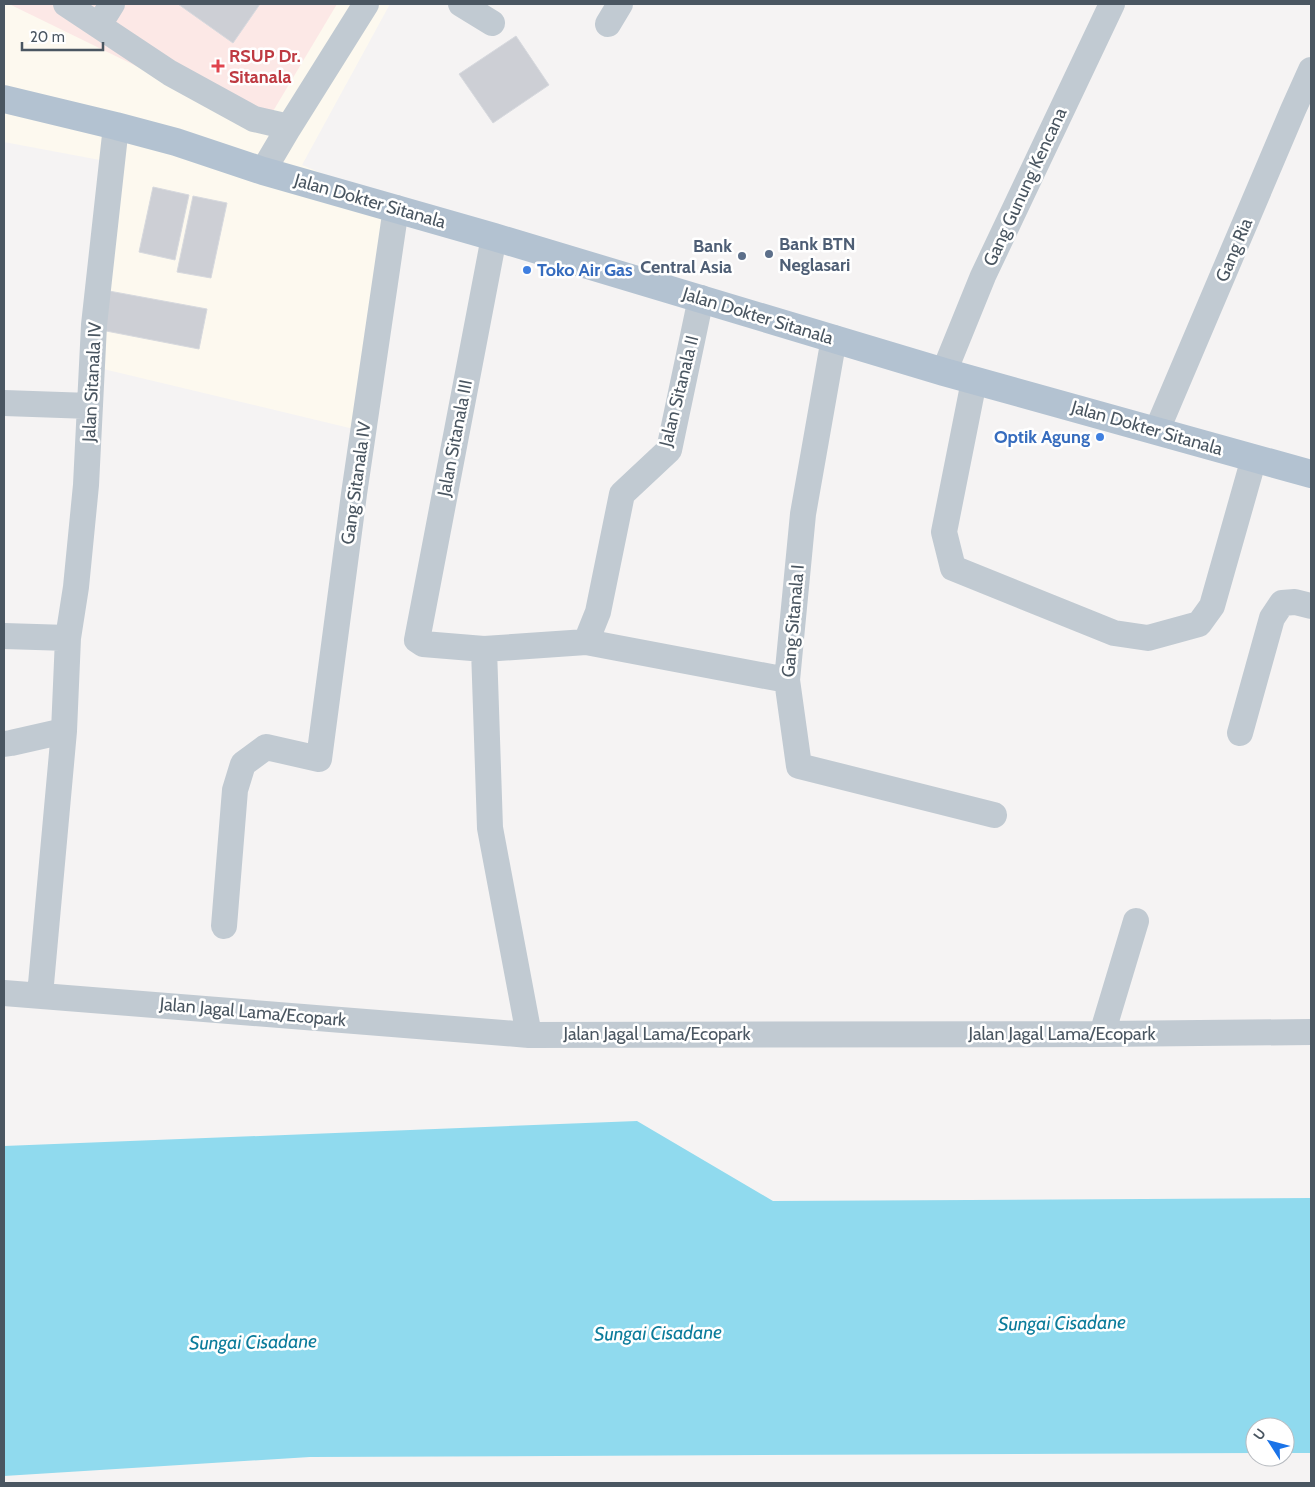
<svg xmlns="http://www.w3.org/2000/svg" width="1315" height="1487" viewBox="0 0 1315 1487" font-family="Cabin,sans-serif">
  <rect width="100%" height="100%" fill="#f5f3f3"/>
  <path fill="#fdf9ef" d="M4,4H390L302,165L401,206L362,431L95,367L116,163L4,142Z"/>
  <path fill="#fce8e6" d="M9,4H337L263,128Z"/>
  <path fill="#90daee" d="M637,1121L773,1201L1311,1198V1453H1285V1427H1255V1453L310,1457L4,1476V1146Z"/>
  <path fill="#cdcfd5" stroke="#d7d9de" d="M178,4H260L233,43Z
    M516,36L549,85L493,123L459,74Z
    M153,187L189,195L175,260L139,252Z
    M193,196L227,203L211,278L177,272Z
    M109,291L207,309L199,349L101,330Z"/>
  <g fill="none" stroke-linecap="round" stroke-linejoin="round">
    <path stroke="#c1cad2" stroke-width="26" d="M66,4L170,73L254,119L289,127
      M461,4L492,23
      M608,24L620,4
      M99,25L112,4
      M263,171L289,127L366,4
      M494,237L417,640L423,644L484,649L586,642L787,680
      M834,338L803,514L787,680L799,766L994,815
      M944,372L983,276L1112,4
      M974,381L944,532L953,568L1114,633L1148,638L1199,624L1212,606L1254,458
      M4,403L90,406
      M1157,430L1293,110L1311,70
      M4,636L68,638
      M586,642L598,612L622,494L669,450L701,298
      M484,649L490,828L529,1035
      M1240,733L1272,618L1282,603L1295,602L1311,606
      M4,744L11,743L64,731
      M224,926L235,790L243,764L266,747L319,759L354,494L396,208
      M4,993L529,1035L1102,1034L1311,1032
      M40,995L64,731L68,638L76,587L86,485L94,325L116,126
      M1102,1034L1136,921"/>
    <path stroke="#b3c2d1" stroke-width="28" d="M4,99L116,126L176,142L263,171L494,237L944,372L1311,474"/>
  </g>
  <path fill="#e0444e" stroke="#fff" stroke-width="2" d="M215.5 58.5h5v5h5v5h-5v5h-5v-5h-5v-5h5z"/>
  <g fill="#5c6f8a" stroke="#fff" stroke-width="2">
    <circle cx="769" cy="254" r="5"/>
    <circle cx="742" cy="256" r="5"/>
  </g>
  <g fill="#3f7fe0" stroke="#fff" stroke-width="2">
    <circle cx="527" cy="270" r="5"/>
    <circle cx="1100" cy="437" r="5"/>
  </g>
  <g text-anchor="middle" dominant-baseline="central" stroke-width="5" stroke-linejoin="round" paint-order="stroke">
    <g font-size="18" font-weight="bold" fill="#be3a42" stroke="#fff" text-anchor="start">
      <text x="229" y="56">RSUP Dr.<tspan x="229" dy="21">Sitanala</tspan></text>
    </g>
    <g font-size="18" fill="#4a5661" stroke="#fff">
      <text transform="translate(1025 187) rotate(-65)">Gang Gunung Kencana</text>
      <text transform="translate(370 201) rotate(16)">Jalan Dokter Sitanala</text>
      <text transform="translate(1234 250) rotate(-67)">Gang Ria</text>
      <text transform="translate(758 316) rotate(17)">Jalan Dokter Sitanala</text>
      <text transform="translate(92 382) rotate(-87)">Jalan Sitanala IV</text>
      <text transform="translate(679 391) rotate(-76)">Jalan Sitanala II</text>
      <text transform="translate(1147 428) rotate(16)">Jalan Dokter Sitanala</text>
      <text transform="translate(455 438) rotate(-79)">Jalan Sitanala III</text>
      <text transform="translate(356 483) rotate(-82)">Gang Sitanala IV</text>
      <text transform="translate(793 621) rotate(-85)">Gang Sitanala I</text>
      <text transform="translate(253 1012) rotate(5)">Jalan Jagal Lama/Ecopark</text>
      <text x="657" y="1034">Jalan Jagal Lama/Ecopark</text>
      <text x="1062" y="1034">Jalan Jagal Lama/Ecopark</text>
    </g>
    <g font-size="18" font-weight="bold" fill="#4e5e75" stroke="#fff" text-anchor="start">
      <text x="779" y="244">Bank BTN<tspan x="779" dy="21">Neglasari</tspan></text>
      <text x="732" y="246" text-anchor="end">Bank<tspan x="732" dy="21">Central Asia</tspan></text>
    </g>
    <g font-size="18" font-weight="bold" fill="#366cbe" stroke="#fff" text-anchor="start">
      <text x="537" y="270">Toko Air Gas</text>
      <text x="1090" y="437" text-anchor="end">Optik Agung</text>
    </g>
    <g font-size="19" font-style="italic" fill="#0c7c9b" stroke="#fff">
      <text transform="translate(1062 1323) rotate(-1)">Sungai Cisadane</text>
      <text transform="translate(658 1333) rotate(-1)">Sungai Cisadane</text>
      <text transform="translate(253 1342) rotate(-1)">Sungai Cisadane</text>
    </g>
  </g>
  <rect width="1315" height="1487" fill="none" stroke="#4a5661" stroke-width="10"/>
  <g transform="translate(1270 1442) rotate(306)"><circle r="24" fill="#ffffff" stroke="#b7bbc0"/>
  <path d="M0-4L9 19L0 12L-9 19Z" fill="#1a73e8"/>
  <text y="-8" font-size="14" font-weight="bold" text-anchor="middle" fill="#4a5661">U</text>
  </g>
  <path d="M22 42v8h81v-8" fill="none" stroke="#4a5661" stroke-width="2.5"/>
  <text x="30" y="42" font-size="15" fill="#4a5661" stroke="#ffffff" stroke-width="4" paint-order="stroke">20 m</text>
</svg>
